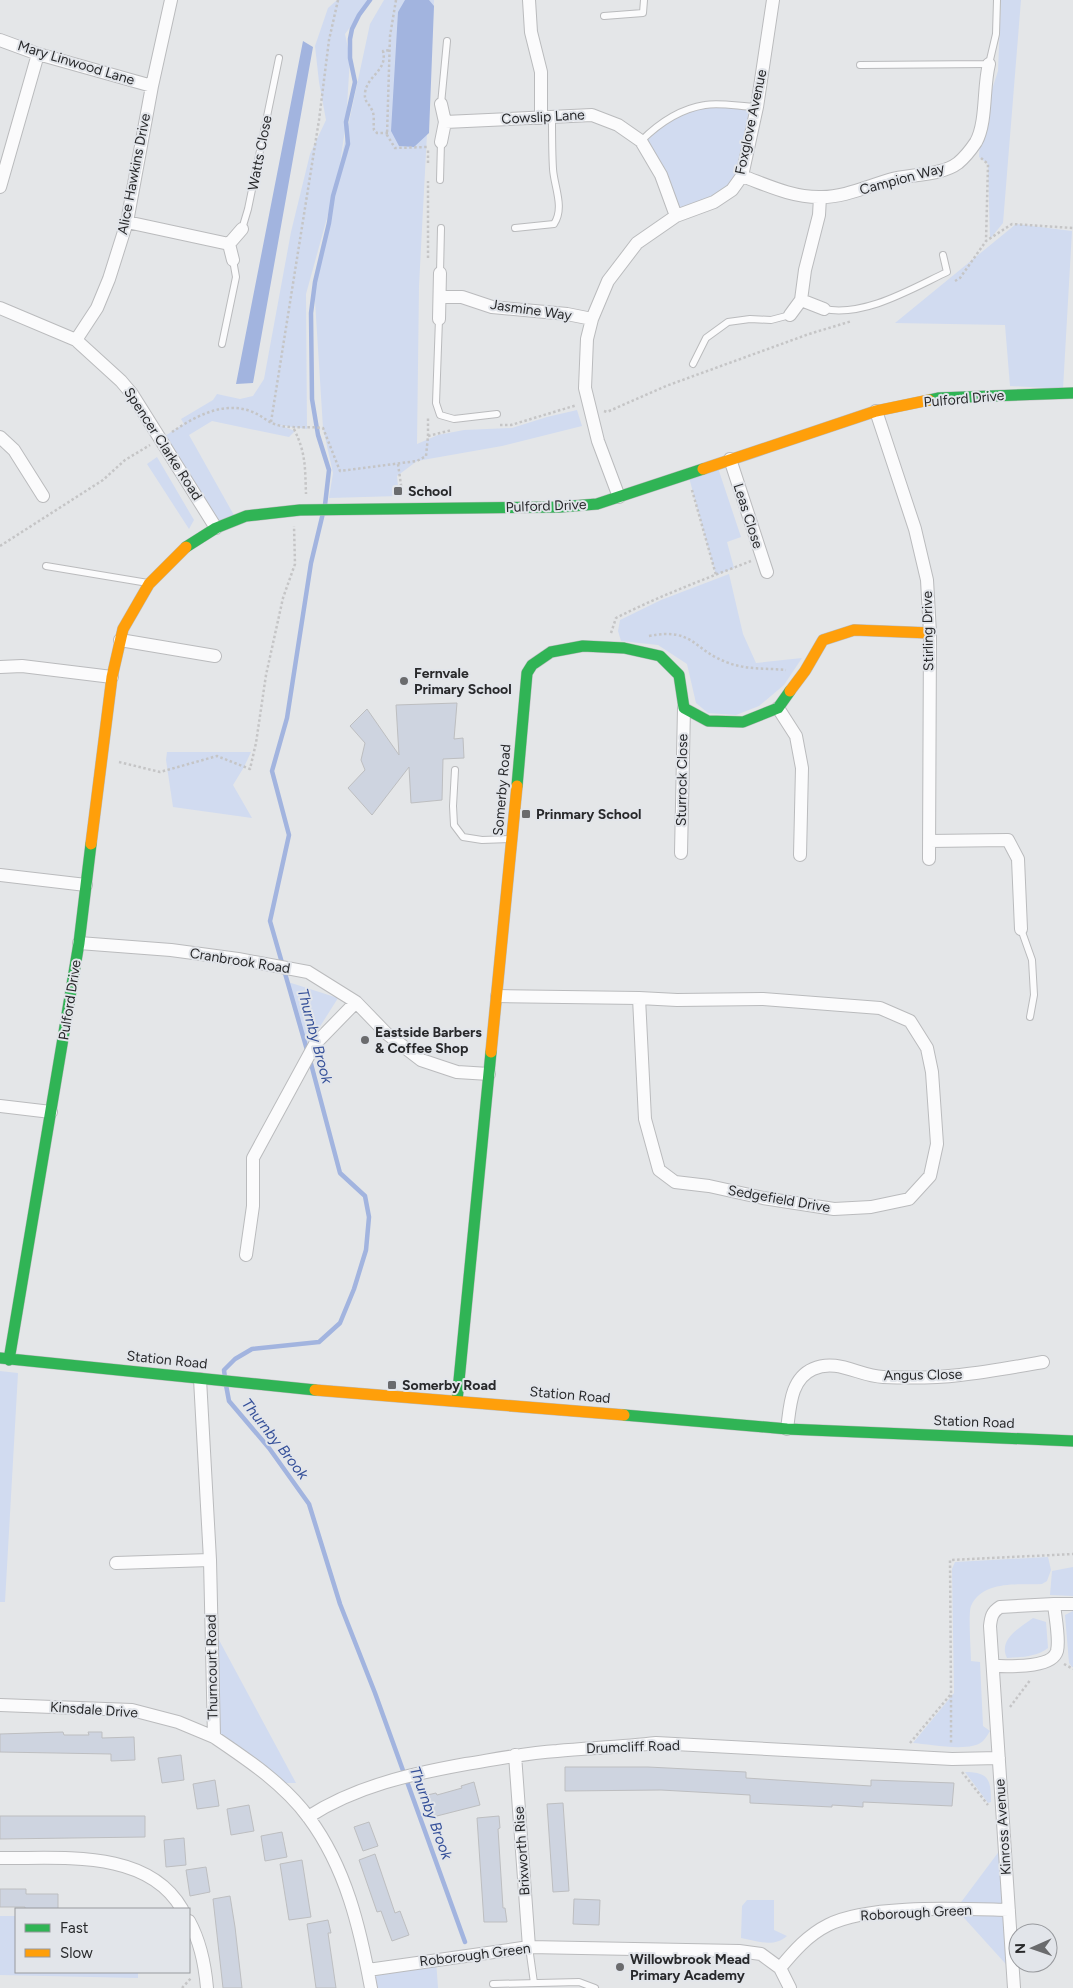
<svg xmlns="http://www.w3.org/2000/svg" width="1073" height="1988" viewBox="0 0 1073 1988" font-family="Figtree,sans-serif">
  <rect width="100%" height="100%" fill="#e4e6e8"/>
  <path fill="#d1dbf0" d="M337,0H370L345,34L350,58L346,122L340,164L370,24L384,0H434L419,286L417,444L438,435L464,430L512,428L547,417L577,410L582,426L502,446L417,461L397,476L399,496L329,498L333,473L323,428L314,285L335,189L306,294L307,429L279,425L295,431L289,437L212,421L189,435L235,517L216,528L160,439L184,424L181,419L213,400L217,394L240,399L253,396L264,379L291,232L310,154L326,120L319,82L315,46L328,8Z
    M1001,0H1021L1003,223L990,239L988,164L979,157L981,123L998,71Z
    M703,105L754,107L732,190L676,216L641,142L655,127Z
    M1016,224L1072,231L1063,389L1010,386L1005,325L895,323Z
    M157,457L194,520L189,529L147,464Z
    M718,468L741,537L727,542L734,568L716,575L688,474Z
    M729,574L743,634L756,663L802,658L784,685L759,706L736,715L708,713L696,703L687,664L658,645L621,641L618,631L620,620L661,600Z
    M167,752H251L244,767L233,785L252,818L173,807L166,760Z
    M288,982L338,998L309,1044L305,1041Z
    M0,1371L18,1373L5,1602H0Z
    M1048,1557L1051,1570L1047,1581L1042,1584C1018,1585 983,1580 971,1606C968,1614 971,1651 971,1661L980,1662L983,1726L990,1731C988,1734 986,1738 983,1741C971,1753 929,1744 913,1743L954,1693L952,1569L955,1562Z
    M1073,1567V1596L1050,1595L1052,1571Z
    M1073,1611V1667H1072L1069,1663L1065,1615Z
    M1033,1618L1046,1622L1048,1648C1036,1657 1022,1657 1007,1658C998,1640 1019,1628 1033,1618Z
    M212,1627L296,1783H277L214,1737Z
    M965,1772C989,1772 991,1780 991,1802L988,1803Z
    M1003,1846L1013,1972L956,1909Z
    M747,1900H774V1930L787,1936C773,1948 758,1941 741,1938L742,1906Z
    M0,1916H16V1972H138V1978L0,1975Z
    M436,1960L438,1988H371L368,1974Z"/>
  <path fill="#a2b4df" d="M405,0H429L434,6L429,133L414,147L399,146L391,131L398,12Z
    M303,41L313,47L253,383L236,384Z"/>
  <g fill="none" stroke-linecap="round" stroke-linejoin="round">
    <path stroke="#a2b4df" stroke-width="4.5" d="M325,505L329,470L318,435L312,399L311,313L315,282L329,223L333,196L348,144L346,122L355,82L350,58V39L352,29L359,15L370,0
      M307,1050L270,921L289,835L272,771L287,718L311,563L323,513
      M225,1378L224,1370L235,1359L252,1349L319,1342L340,1323L354,1289L366,1250L369,1217L365,1196L340,1173L310,1060
      M226,1385L229,1401L269,1448L309,1504L340,1604L375,1693L465,1942"/>
  </g>
  <path fill="#ced4e0" stroke="#bdbec0" d="M457,703L454,739L463,738L464,758L443,759L442,800L411,803L409,767L372,815L348,788L365,770L361,760L365,743L350,726L367,709L399,755L396,705Z
    M63,1732L64,1735H89L88,1732H102V1738L134,1737L135,1760L111,1761V1754L0,1752V1734Z
    M181,1755L184,1780L162,1783L158,1758Z
    M565,1767H648L746,1772V1778L839,1784L871,1786V1780L954,1783L952,1806L863,1802V1807L832,1805V1807L750,1803V1795L661,1790L565,1791Z
    M215,1780L219,1806L197,1809L193,1784Z
    M474,1782L480,1805L429,1818L423,1796L436,1793L437,1795L462,1788L461,1786Z
    M563,1803L569,1891L553,1892L547,1804Z
    M249,1805L254,1831L231,1835L227,1809Z
    M0,1816H145V1837L0,1839Z
    M499,1816L500,1828L498,1829L503,1908H505L507,1922H484L477,1818Z
    M369,1822L378,1846L363,1851L354,1827Z
    M282,1832L287,1857L265,1861L261,1836Z
    M184,1838L186,1865L166,1867L164,1840Z
    M375,1854L395,1913L400,1911L409,1935L392,1941L381,1911L377,1912L359,1860Z
    M302,1860L311,1917L289,1920L280,1864Z
    M206,1867L210,1892L190,1896L186,1870Z
    M0,1889H26V1894H58V1909H25V1907H0Z
    M230,1896L235,1927L242,1988H223L213,1899Z
    M574,1899L600,1900L599,1925L573,1924Z
    M328,1920L331,1933H328L336,1988H316L307,1924Z"/>
  <g fill="none" stroke-linecap="round" stroke-linejoin="round">
    <g stroke="#babbbd" stroke-width="8">
      <path id="lane" d="M604,16L643,13L644,0
        M860,65L989,64L996,34L997,0
        M441,104L447,41
        M641,141C659,123 679,109 705,105C721,102 741,107 757,107
        M440,180L441,142
        M515,228L554,224C565,208 554,186 553,169C552,152 552,134 552,117
        M242,229L248,209L279,58
        M440,273L441,228
        M824,309C865,317 911,289 947,272L943,255
        M439,319L436,403L440,415L454,419L497,414
        M222,344L236,277L233,260
        M693,364L706,338L728,322L750,319L771,320L790,315
        M46,566L148,583
        M455,770L453,806L454,825L463,837L482,840L511,839
        M1021,929L1032,960L1034,995L1030,1017
        M529,1947L534,1983
        M493,1984L579,1982L595,1988"/>
    </g>
    <g stroke="#babbbd" stroke-width="14">
      <path id="street" d="M529,0L531,32L541,72V118
        M0,40L38,54L152,86
        M445,122L592,115L618,125L641,141L661,175L676,216
        M441,142L445,122L441,104
        M742,176C767,185 791,197 819,197C842,198 866,187 889,180C909,174 941,176 958,163C964,158 972,148 976,142C987,122 983,87 989,64
        M0,187L38,54
        M127,222L229,244
        M233,260L229,244L242,229
        M440,297H462L492,307L567,314L592,319
        M801,300L824,309
        M0,308L76,340L121,381L132,394L216,528
        M790,315L801,300L805,270L819,215L820,197
        M439,319L440,273
        M76,340L97,308L109,279L127,222L152,86L171,0
        M876,411L915,529L927,580L930,633L929,859
        M0,437L14,450L43,496
        M730,459L767,572
        M619,497L598,441L585,388L587,339L592,319L608,281L637,243L676,216L714,202L732,190L742,176L757,107L773,0
        M120,640L215,656
        M0,667L22,666L112,677
        M778,708L796,736L802,768L800,855
        M929,841L1008,840L1018,859L1021,929
        M681,853L684,708
        M0,875L86,885
        M79,943L171,950L238,959L308,972L356,1002L386,1033L421,1060L457,1072L489,1074
        M497,996L639,998L677,1000L763,999L880,1008L910,1021L927,1048L932,1072L937,1144L930,1176L909,1199L871,1207L834,1209L763,1198L709,1186L675,1182L659,1170L645,1119L639,998
        M0,1106L51,1112
        M246,1255L253,1206V1158L315,1044L356,1002
        M200,1379L210,1560L214,1737C248,1760 284,1784 309,1818C346,1868 360,1928 371,1988
        M787,1429C790,1408 790,1379 813,1369C837,1358 859,1376 883,1377C908,1378 935,1378 960,1375C988,1372 1015,1367 1043,1362
        M116,1563L210,1560
        M1054,1604H1073
        M993,1666C1009,1666 1052,1669 1057,1651C1060,1639 1055,1616 1054,1604L1000,1607C992,1612 991,1617 990,1626L1014,1988
        M0,1705L132,1710L178,1722L214,1737
        M515,1755L529,1947
        M308,1817C356,1786 411,1774 466,1764C497,1759 526,1753 557,1751C590,1748 623,1747 656,1743L952,1759L999,1758
        M0,1858C60,1859 147,1848 182,1909
        M189,1921C200,1941 205,1965 207,1988
        M780,1968L790,1988
        M368,1970L529,1947L739,1951L761,1954L780,1968C794,1951 808,1935 828,1925C869,1904 962,1909 1009,1910"/>
    </g>
    <g stroke="#babbbd" stroke-width="12">
      <path id="fast" d="M929,400L938,398L1073,393
        M186,547L216,528L246,516L300,510L560,507L597,504L703,469
        M517,786L527,673L532,665L551,652L583,646L624,648L660,656L679,675L684,708L708,721L743,722L778,708L790,691
        M0,1358L315,1390
        M9,1360L79,943L91,844
        M457,1401L491,1052
        M624,1415L787,1429L1073,1441"/>
    </g>
    <g stroke="#babbbd" stroke-width="12">
      <path id="slow" d="M703,469L876,411L929,400
        M790,691L805,671L823,640L854,630L930,633
        M91,844L112,677L123,629L149,584L186,547
        M491,1052L517,786
        M315,1390L624,1415"/>
    </g>
    <path stroke="#c5c5c6" stroke-width="2.5" stroke-dasharray="2.5 2.5" stroke-linecap="butt" d="M396,0L390,36L387,135L395,148L428,147
      M388,133H377L374,130C373,124 375,115 372,110C369,103 364,102 365,93C367,75 388,71 383,51L390,50
      M981,158L988,164L986,241
      M428,163V148
      M428,258V181
      M955,281L960,278L986,241L1012,224L1073,228
      M604,411L607,412L666,386L809,334L852,321
      M271,422L319,120L329,40L338,0
      M500,425H511L577,405
      M294,429C306,453 305,468 306,494
      M172,432C194,417 223,401 250,411C260,414 267,422 277,425C293,429 307,426 323,428L340,471L417,461L426,456L428,436L452,430
      M428,436V416
      M398,464L402,492
      M692,490L716,575
      M0,546L103,480L125,460L150,445
      M611,633L616,618C659,596 705,579 751,561
      M649,636C695,627 693,651 729,663C747,670 767,668 786,670
      M119,762L160,772L217,756L250,769L256,743L266,675L283,598L295,564L294,526
      M1064,1664L1073,1669
      M951,1695V1745
      M1010,1707L1031,1679
      M910,1743L951,1694L950,1560L1073,1554
      M962,1772L988,1805
      M182,1988L192,1977"/>
    <use href="#lane" stroke="#fbfbfc" stroke-width="6"/>
    <use href="#street" stroke="#fbfbfc" stroke-width="12"/>
    <use href="#fast" stroke="#30b455" stroke-width="11"/>
    <use href="#slow" stroke="#ff9f0a" stroke-width="11"/>
  </g>
  <g fill="#6a6b6d" stroke="#e2e5ea" stroke-width="2">
    <rect x="393" y="486" width="10" height="10" rx="2.5"/>
    <circle cx="404" cy="681" r="5"/>
    <rect x="521" y="809" width="10" height="10" rx="2.5"/>
    <circle cx="365" cy="1040" r="5"/>
    <rect x="387" y="1380" width="10" height="10" rx="2.5"/>
    <circle cx="620" cy="1967" r="5"/>
  </g>
  <g text-anchor="middle" dominant-baseline="central" stroke-width="4" stroke-linejoin="round" paint-order="stroke">
    <g font-size="14" fill="#28292b" stroke="#e2e5ea">
      <text transform="translate(76 63) rotate(17)">Mary Linwood Lane</text>
      <text transform="translate(543 117) rotate(-3)">Cowslip Lane</text>
      <text transform="translate(751 122) rotate(-78)">Foxglove Avenue</text>
      <text transform="translate(260 153) rotate(-79)">Watts Close</text>
      <text transform="translate(134 174) rotate(-79)">Alice Hawkins Drive</text>
      <text transform="translate(902 179) rotate(-15)">Campion Way</text>
      <text transform="translate(531 310) rotate(8)">Jasmine Way</text>
      <text transform="translate(964 399) rotate(-5)">Pulford Drive</text>
      <text transform="translate(163 444) rotate(57)">Spencer Clarke Road</text>
      <text transform="translate(546 506) rotate(-2)">Pulford Drive</text>
      <text transform="translate(748 516) rotate(72)">Leas Close</text>
      <text transform="translate(928 631) rotate(-91)">Stirling Drive</text>
      <text transform="translate(682 780) rotate(-89)">Sturrock Close</text>
      <text transform="translate(502 790) rotate(-85)">Somerby Road</text>
      <text transform="translate(240 961) rotate(9)">Cranbrook Road</text>
      <text transform="translate(70 1000) rotate(-81)">Pulford Drive</text>
      <text transform="translate(779 1199) rotate(10)">Sedgefield Drive</text>
      <text transform="translate(167 1360) rotate(6)">Station Road</text>
      <text transform="translate(923 1375) rotate(-1)">Angus Close</text>
      <text transform="translate(570 1395) rotate(5)">Station Road</text>
      <text transform="translate(974 1422) rotate(2)">Station Road</text>
      <text transform="translate(212 1667) rotate(-91)">Thurncourt Road</text>
      <text transform="translate(94 1710) rotate(4)">Kinsdale Drive</text>
      <text transform="translate(633 1747) rotate(-2)">Drumcliff Road</text>
      <text transform="translate(1003 1827) rotate(-94)">Kinross Avenue</text>
      <text transform="translate(522 1851) rotate(-94)">Brixworth Rise</text>
      <text transform="translate(916 1913) rotate(-3)">Roborough Green</text>
      <text transform="translate(475 1955) rotate(-7)">Roborough Green</text>
    </g>
    <g font-size="14" font-weight="bold" fill="#28292b" stroke="#e2e5ea" text-anchor="start">
      <text x="408" y="491">School</text>
      <text x="414" y="673">Fernvale<tspan x="414" dy="16">Primary School</tspan></text>
      <text x="536" y="814">Prinmary School</text>
      <text x="375" y="1032">Eastside Barbers<tspan x="375" dy="16">&amp; Coffee Shop</tspan></text>
      <text x="402" y="1385">Somerby Road</text>
      <text x="630" y="1959">Willowbrook Mead<tspan x="630" dy="16">Primary Academy</tspan></text>
    </g>
    <g font-size="15" font-style="italic" fill="#355099" stroke="#e2e5ea">
      <text transform="translate(315 1036) rotate(75)">Thurnby Brook</text>
      <text transform="translate(275 1439) rotate(52)">Thurnby Brook</text>
      <text transform="translate(431 1813) rotate(70)">Thurnby Brook</text>
    </g>
  </g>
  <rect x="15" y="1908" width="175" height="65" fill="#e2e5ea" stroke="#989a9e"/>
  <rect x="25" y="1924" width="25" height="8" fill="#30b455" stroke="#989a9e"/>
  <text x="60" y="1933" font-size="15" fill="#28292b">Fast</text>
  <rect x="25" y="1949" width="25" height="8" fill="#ff9f0a" stroke="#989a9e"/>
  <text x="60" y="1958" font-size="15" fill="#28292b">Slow</text>
  <g transform="translate(1033 1948) rotate(268)"><circle r="24" fill="#e2e5ea" stroke="#989a9e"/>
  <path d="M0-4L9 19L0 12L-9 19Z" fill="#6a6b6d"/>
  <text y="-8" font-size="14" font-weight="bold" text-anchor="middle" fill="#28292b">N</text>
  </g>
</svg>
